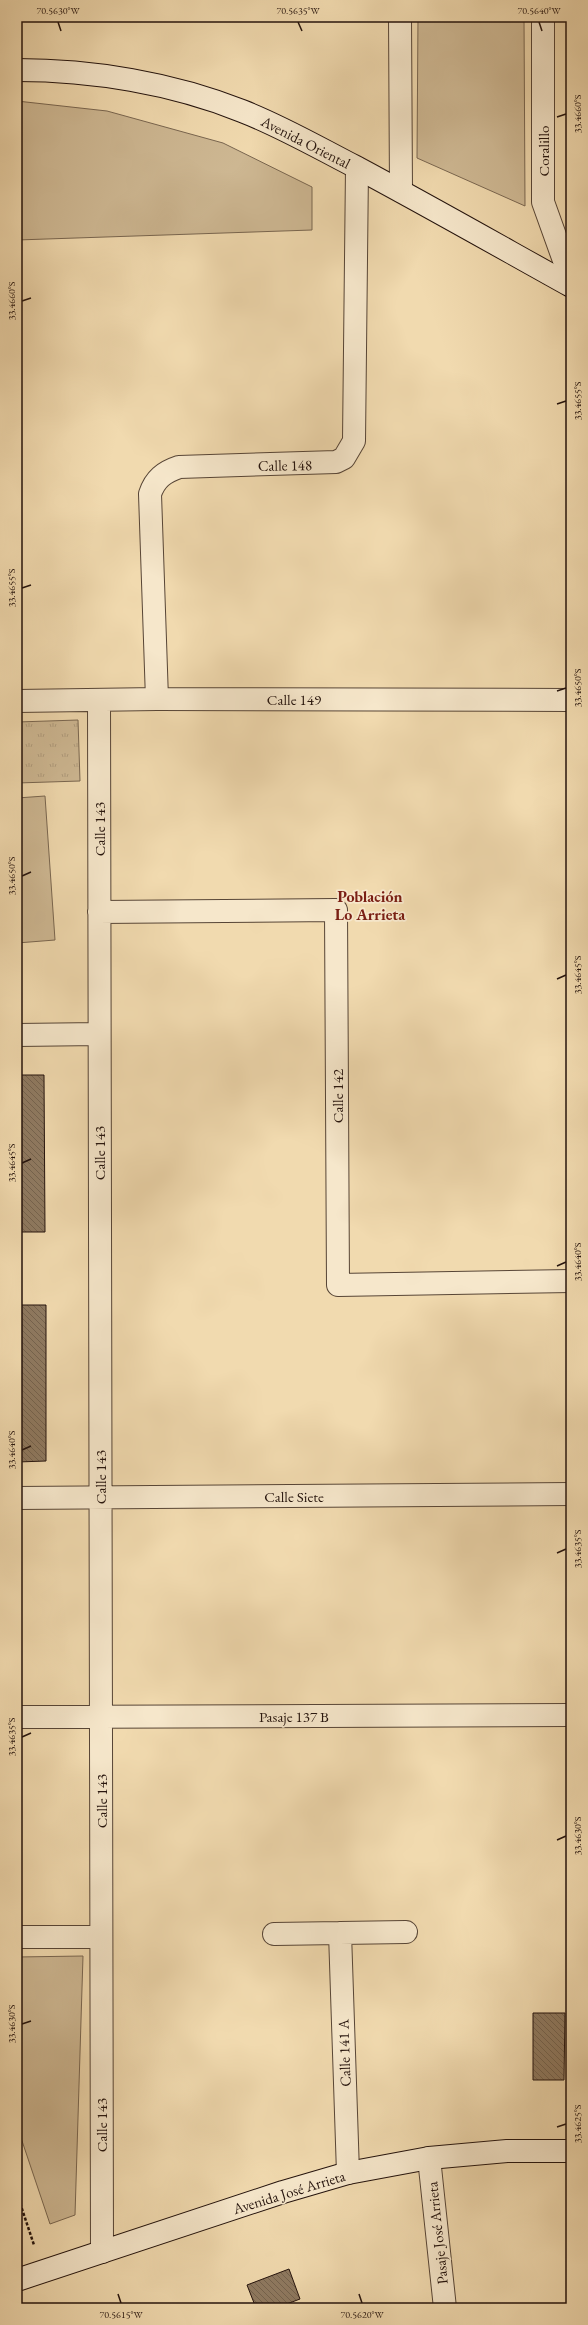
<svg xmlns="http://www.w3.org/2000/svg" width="588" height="2325" viewBox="0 0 588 2325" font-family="'EB Garamond',serif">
  <defs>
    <pattern id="grass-tufts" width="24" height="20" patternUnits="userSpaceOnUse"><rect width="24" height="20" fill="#ceb893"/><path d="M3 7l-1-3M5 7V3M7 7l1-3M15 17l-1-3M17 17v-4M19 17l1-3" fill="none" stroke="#b19d7e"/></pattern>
    <pattern id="building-back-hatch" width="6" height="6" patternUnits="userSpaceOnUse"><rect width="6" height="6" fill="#8f7a61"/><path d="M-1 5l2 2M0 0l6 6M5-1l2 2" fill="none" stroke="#75634e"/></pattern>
  </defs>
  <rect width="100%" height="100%" fill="#f1daaf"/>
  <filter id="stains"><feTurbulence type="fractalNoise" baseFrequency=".005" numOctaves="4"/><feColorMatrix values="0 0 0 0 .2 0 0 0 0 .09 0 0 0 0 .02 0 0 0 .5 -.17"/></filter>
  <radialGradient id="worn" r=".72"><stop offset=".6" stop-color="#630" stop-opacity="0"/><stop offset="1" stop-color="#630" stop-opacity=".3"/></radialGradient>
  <path fill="url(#grass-tufts)" stroke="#796650" d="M78,720L80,781L17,783V722Z"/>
  <path fill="#ceb893" stroke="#796650" d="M418,17H524L525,206L417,158Z
    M17,101L107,111L223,143L312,187V230L17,240Z
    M45,796L55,940L17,943V798Z
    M83,1956L75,2215L50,2224L17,2126V1957Z"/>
  <path fill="url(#building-back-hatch)" stroke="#24130d" d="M17,1075H44L45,1232H17Z
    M17,1305H46V1461L17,1462Z
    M533,2013H565L564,2080H533Z
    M289,2269L300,2299L276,2308H256L247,2285Z"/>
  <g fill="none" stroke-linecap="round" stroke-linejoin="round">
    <g stroke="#574536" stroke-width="24">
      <path id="street" d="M400,17L401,191
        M543,17V202L571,280
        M157,699L150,494C155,479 164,472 179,467L336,462L344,458L354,441L357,168
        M17,701L157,699L571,700
        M99,701L102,2252
        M99,912L336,910L338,1285L571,1281
        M17,1035L99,1034
        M17,1498L571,1494
        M17,1717L571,1715
        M340,1933L348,2173
        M274,1934L406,1932
        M17,1937H101
        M429,2158L445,2308"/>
    </g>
    <g stroke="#24130d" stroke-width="24">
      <path id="secondary" d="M17,70C92,70 172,83 242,111C281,126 317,147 354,166C427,205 499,246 571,286
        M17,2280L283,2192L348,2173L429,2158L507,2151H571"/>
    </g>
    <path stroke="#24130d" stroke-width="2.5" stroke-dasharray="3 2" stroke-linecap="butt" d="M17,2194L34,2245"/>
    <use href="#street" stroke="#f6e7cb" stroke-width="22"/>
    <use href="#secondary" stroke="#f6e7cb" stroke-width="22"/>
  </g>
  <path fill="none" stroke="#24130d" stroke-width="1.5" d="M58,22L61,31M298,22L302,31M539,22L542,31M557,117L566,114M22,301L31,298M557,404L566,401M22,588L31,585M557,691L566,688M22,876L31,872M557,979L566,975M22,1163L31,1159M557,1266L566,1262M22,1450L31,1446M557,1553L566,1549M22,1737L31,1733M557,1840L566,1836M22,2024L31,2021M557,2127L566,2124M118,2294L121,2303M359,2294L362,2303"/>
  <g text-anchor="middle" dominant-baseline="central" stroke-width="3.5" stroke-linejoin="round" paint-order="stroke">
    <g font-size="15" fill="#24130d" stroke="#f6e7cb">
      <text transform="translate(306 142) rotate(27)">Avenida Oriental</text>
      <text transform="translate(543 151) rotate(-90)">Coralillo</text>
      <text transform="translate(285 465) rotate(-1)">Calle 148</text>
      <text x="294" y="699">Calle 149</text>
      <text transform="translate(99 829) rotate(-90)">Calle 143</text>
      <text transform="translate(337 1096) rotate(-90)">Calle 142</text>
      <text transform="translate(99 1153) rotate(-90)">Calle 143</text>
      <text transform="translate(100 1477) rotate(-90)">Calle 143</text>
      <text x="294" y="1496">Calle Siete</text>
      <text x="294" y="1716">Pasaje 137 B</text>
      <text transform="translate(101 1801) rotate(-90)">Calle 143</text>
      <text transform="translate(344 2053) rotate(-92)">Calle 141 A</text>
      <text transform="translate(101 2125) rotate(-90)">Calle 143</text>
      <text transform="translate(289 2192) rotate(-17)">Avenida José Arrieta</text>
      <text transform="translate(437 2233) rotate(-96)">Pasaje José Arrieta</text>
    </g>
    <g font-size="16" font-weight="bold" fill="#7a1f14" stroke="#f6e7cb">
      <text x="370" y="896">Población<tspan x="370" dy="18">Lo Arrieta</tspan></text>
    </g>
  </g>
  <rect width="588" height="2325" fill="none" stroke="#f1daaf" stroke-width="44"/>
  <rect x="22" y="22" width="544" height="2281" fill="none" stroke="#24130d" stroke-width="1.5"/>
  <g font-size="10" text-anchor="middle" fill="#24130d">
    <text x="58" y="14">70.5630°W</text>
    <text x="298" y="14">70.5635°W</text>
    <text x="539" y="14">70.5640°W</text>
    <text transform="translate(577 114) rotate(-90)" y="4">33.4660°S</text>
    <text transform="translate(11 301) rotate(-90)" y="4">33.4660°S</text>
    <text transform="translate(577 401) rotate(-90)" y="4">33.4655°S</text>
    <text transform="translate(11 588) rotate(-90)" y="4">33.4655°S</text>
    <text transform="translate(577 688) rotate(-90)" y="4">33.4650°S</text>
    <text transform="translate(11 876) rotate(-90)" y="4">33.4650°S</text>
    <text transform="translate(577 975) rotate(-90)" y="4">33.4645°S</text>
    <text transform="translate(11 1163) rotate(-90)" y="4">33.4645°S</text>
    <text transform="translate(577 1262) rotate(-90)" y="4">33.4640°S</text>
    <text transform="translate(11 1450) rotate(-90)" y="4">33.4640°S</text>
    <text transform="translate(577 1549) rotate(-90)" y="4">33.4635°S</text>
    <text transform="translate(11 1737) rotate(-90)" y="4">33.4635°S</text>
    <text transform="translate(577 1836) rotate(-90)" y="4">33.4630°S</text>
    <text transform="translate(11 2024) rotate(-90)" y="4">33.4630°S</text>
    <text transform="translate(577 2124) rotate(-90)" y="4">33.4625°S</text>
    <text x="121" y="2318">70.5615°W</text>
    <text x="362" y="2318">70.5620°W</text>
  </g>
  <rect width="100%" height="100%" filter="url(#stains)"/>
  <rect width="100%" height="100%" fill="url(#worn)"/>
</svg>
